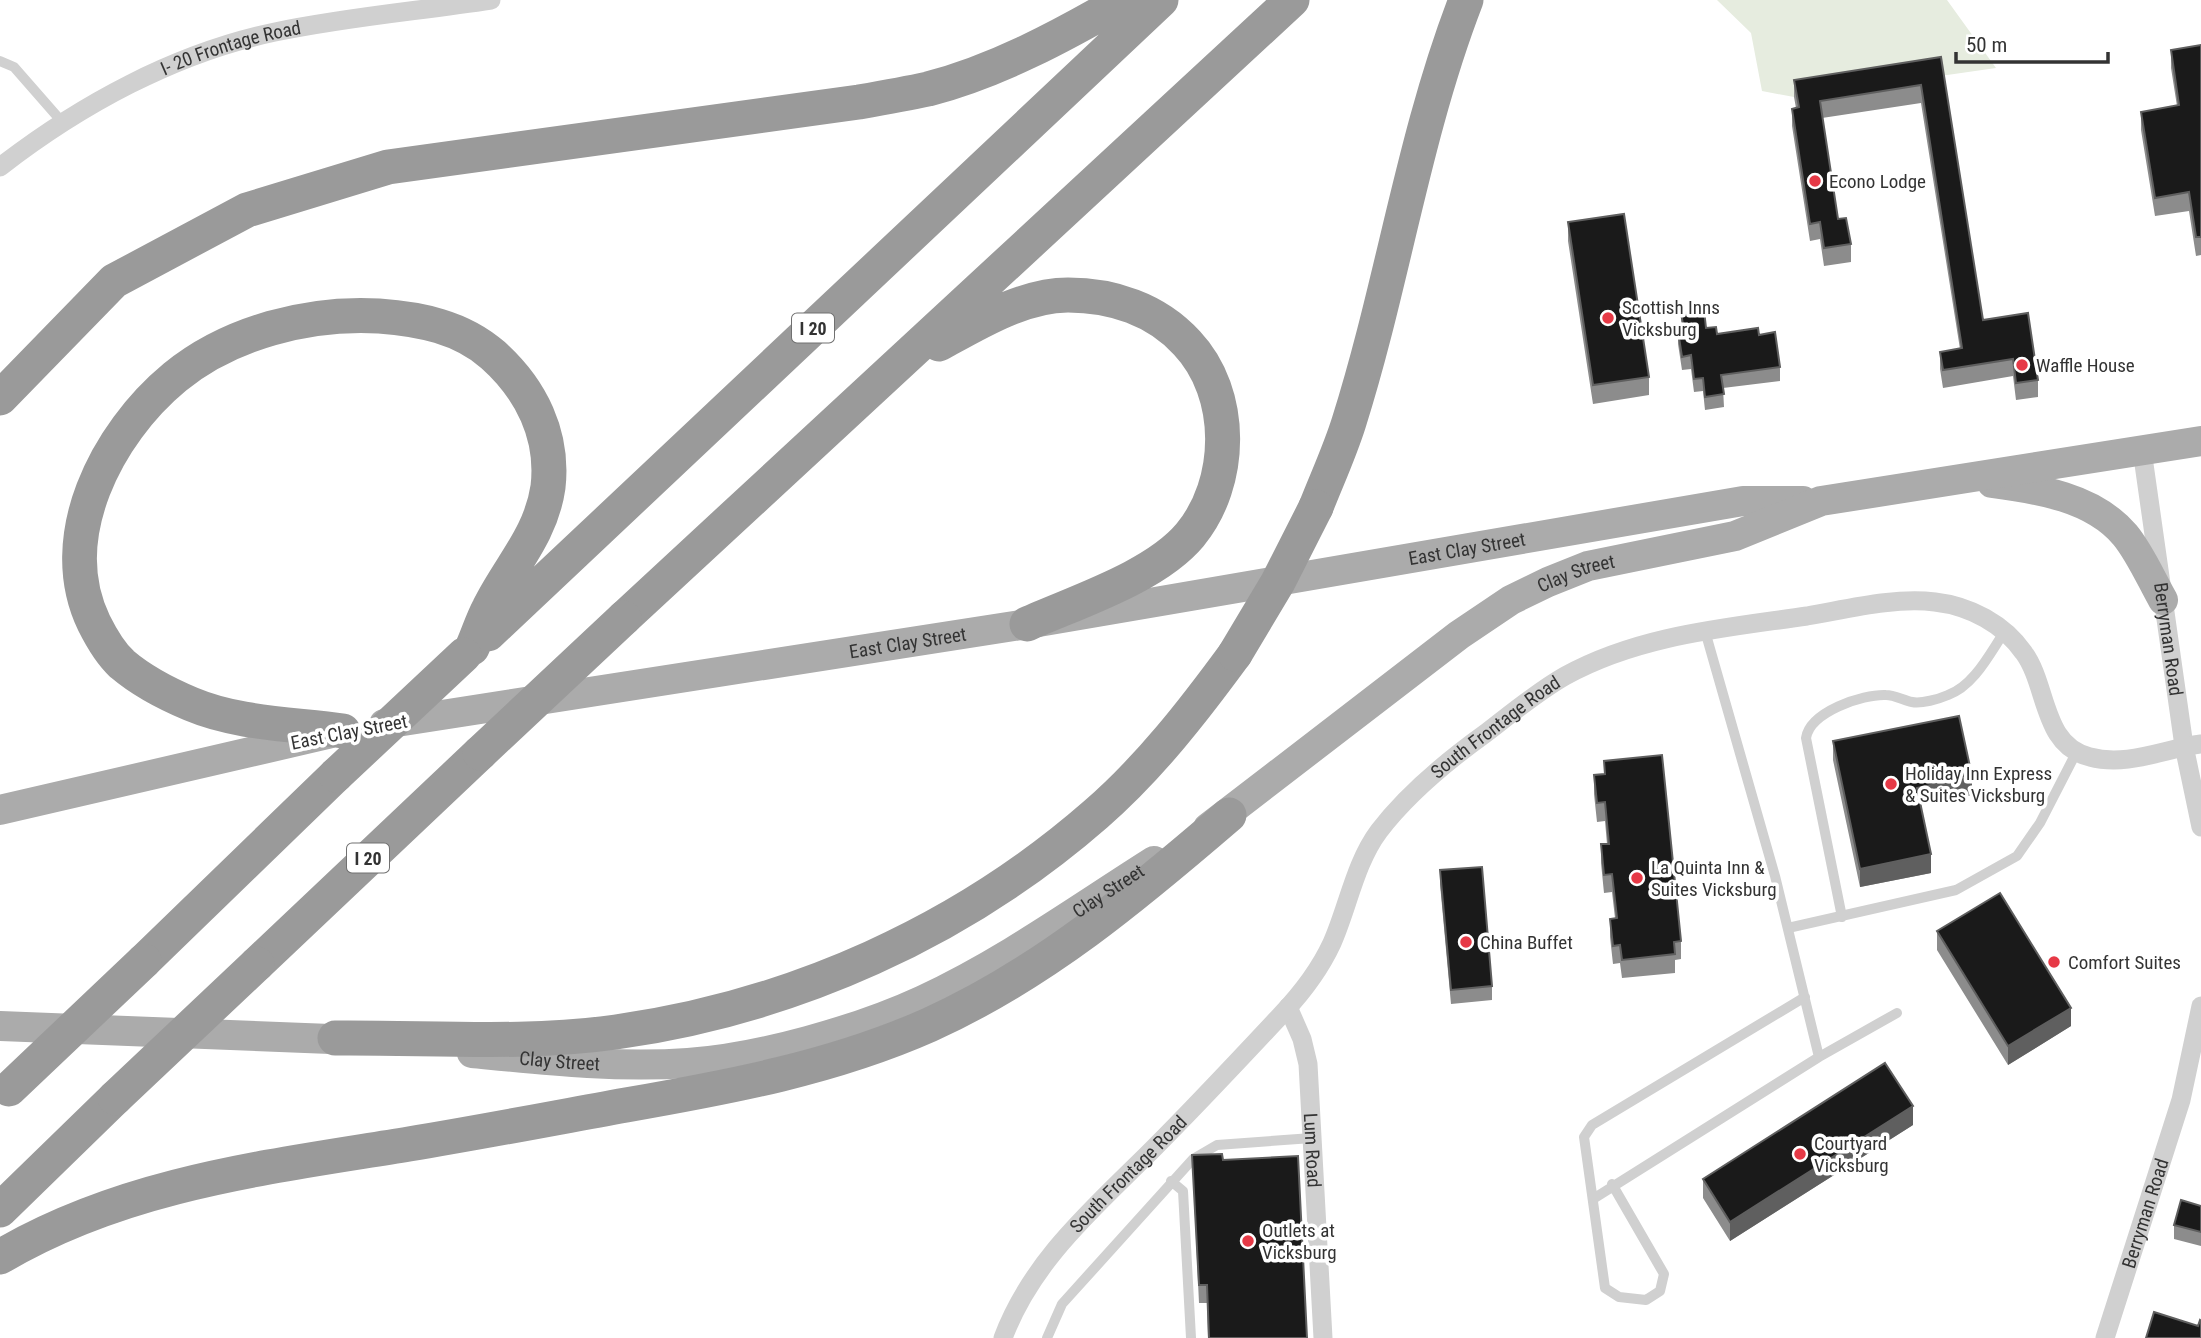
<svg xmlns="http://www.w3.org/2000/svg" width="2201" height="1338" viewBox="0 0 2201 1338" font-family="'Roboto Condensed',sans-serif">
  <rect width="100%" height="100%" fill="#fff"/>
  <path fill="#e6ecdf" d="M1717,0H1947L1996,68L1794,97L1762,91L1751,33Z"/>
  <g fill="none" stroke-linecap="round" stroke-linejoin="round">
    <path stroke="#d0d0d0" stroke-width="10" d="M0,61L14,67L63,123
      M1705,631L1775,876L1819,1057
      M1842,917L1806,738C1810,712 1862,694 1886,695C1894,695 1903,700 1912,702C1921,704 1939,699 1948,695C1974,686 1990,653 2005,631
      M1788,928L1956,890L2017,856L2040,823L2076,753
      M1171,1181L1183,1191L1191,1338
      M1612,1184L1664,1274L1660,1291L1646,1300L1619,1297L1605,1288L1584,1137L1592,1125L1805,997
      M1593,1199L1819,1057L1897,1013
      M1047,1338L1062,1304L1193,1159L1217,1145L1312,1138"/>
    <g stroke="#d0d0d0" stroke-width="19">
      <path id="s1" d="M0,167C80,105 175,53 275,32C346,17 419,11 491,0"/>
      <path id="s2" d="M2142,450L2184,746L2201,827"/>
      <path id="s3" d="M1288,1007L1302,1039L1308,1064L1323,1338"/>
      <path id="s4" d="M1003,1338C1032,1260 1095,1207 1152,1150C1196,1106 1238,1061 1281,1015C1301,994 1320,969 1332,943C1348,907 1355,863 1379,831C1408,793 1447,761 1486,733C1512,713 1537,692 1565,676C1639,635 1725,628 1807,616C1848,609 1894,597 1935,602C1970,606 2004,624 2024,653C2048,686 2042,746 2090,757C2127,767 2164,749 2201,744"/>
      <path id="s5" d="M2105,1338L2181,1100L2201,1006"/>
    </g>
    <g stroke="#ababab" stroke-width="30">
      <path d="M1992,483C2038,489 2093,497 2125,535C2140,553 2151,579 2163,600"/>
      <path id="s6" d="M384,724L1027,624L1743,501H1803"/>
      <path d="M0,810L328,734"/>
      <path id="s7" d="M1208,828L1459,635L1511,600L1548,582L1588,566L1735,536L1821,501L2201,441"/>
      <path d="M0,1026L356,1040"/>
      <path id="s8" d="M472,1053C544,1060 616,1068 688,1063C759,1058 858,1030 923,1000C1005,962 1078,909 1154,861"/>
    </g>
    <path stroke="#9a9a9a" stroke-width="35" d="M939,344C977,323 1023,295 1068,295C1112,295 1156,309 1187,343C1235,394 1233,483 1190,535C1155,577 1076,602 1027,624
      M0,398L114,281L247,210L388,167L859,102C882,98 905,94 928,89C997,71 1062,36 1124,0
      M1316,507C1327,479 1340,451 1349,422C1393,283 1413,137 1466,0
      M624,618L1292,0
      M488,634L1161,0
      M343,731C294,724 238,724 191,704C167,694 142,681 122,664C110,653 101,637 94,623C53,538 106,434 175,377C230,332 309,312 379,316C420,319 461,327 493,355C531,389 554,435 548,487C541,536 509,567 489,608C482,621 478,635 472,648
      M144,961L336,775
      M257,964L480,753
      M335,1038C427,1037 526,1045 616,1032C793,1007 961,932 1096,814C1149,768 1194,710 1235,654
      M0,1210L115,1098
      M0,1257C125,1183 269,1167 409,1144C482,1132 554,1118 626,1105C729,1087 832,1068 929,1025C1042,974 1136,895 1229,815"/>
    <path stroke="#9a9a9a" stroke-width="35" d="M1235,654L1278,582L1316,507
      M480,753L624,618
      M336,775L464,655
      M9,1089L144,961
      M115,1098L257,964"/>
  </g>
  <path fill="#8c8c8c" d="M2201,45V255L2196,256L2189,211L2155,216L2141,130V112L2177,106L2171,68V50Z
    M1941,57L1983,320L2038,380V397L2016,400L2013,376L1943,388L1940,369V352L1960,349L1921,103L1822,118L1838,219L1851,244V262L1824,266L1820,239L1810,241L1792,126V109L1796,108L1794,97V80Z
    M1568,222L1649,377V395L1593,404L1568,241Z
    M1681,313L1717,334L1759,335L1780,367V381L1723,388L1724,407L1705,410L1703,391L1694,392L1691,369L1682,370L1678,344V331L1682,330Z
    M1833,741L1972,795L1921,805L1931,873L1860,887L1833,760Z
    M1604,761L1681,941V959L1675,960V973L1622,978L1620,963L1613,964L1610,937V919L1615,918L1612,892L1604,893L1601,863V844H1607L1605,821L1597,822L1594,794V775L1604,774Z
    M1440,870L1492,986V1000L1451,1004L1440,884Z
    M1937,931L2071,1026L2008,1065L1937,950Z
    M1913,1125L1730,1241L1703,1198V1179Z
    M1192,1155L1223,1160L1307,1338H1208L1207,1303H1199Z
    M2201,1206V1246L2174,1239V1225Z"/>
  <path fill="#5f5f5f" d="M1972,776V795L1917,806V788Z
    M1931,854V873L1860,887V869Z
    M2071,1008V1026L2008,1065V1046Z
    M1913,1106V1125L1730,1241V1222Z"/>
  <path fill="#1a1a1a" stroke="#5f5f5f" stroke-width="2" d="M2201,45V237H2196L2189,192L2155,198L2141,112L2179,105L2171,50Z
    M1941,57L1983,320L2028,313L2038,380L2016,383L2013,359L1943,370L1940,352L1962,348L1921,85L1820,101L1838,219L1846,218L1851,244L1824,248L1820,222L1810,224L1792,109L1799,107L1794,80Z
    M1624,214L1649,377L1593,385L1568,222Z
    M1704,310L1706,328L1716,327L1717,334L1758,328L1759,335L1775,332L1780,367L1721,375L1724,394L1705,397L1703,378L1694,379L1691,355L1682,357L1678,331L1684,330L1681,313Z
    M1959,716L1972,776L1917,788L1931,854L1860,869L1833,741Z
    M1662,755L1681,941L1674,942L1675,954L1622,960L1620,945L1613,946L1610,919L1617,918L1612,874L1604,875L1601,844H1609L1605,802L1597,803L1594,775L1605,774L1604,761Z
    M1482,867L1492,986L1451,990L1440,870Z
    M2000,893L2071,1008L2008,1046L1937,931Z
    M1885,1063L1913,1106L1730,1222L1703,1179Z
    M1222,1154L1223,1160L1298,1156L1307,1338H1209L1207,1285H1199L1192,1155Z
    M2181,1200L2201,1206V1232L2174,1225Z
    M2154,1312L2198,1326L2200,1320L2201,1321V1338H2146Z"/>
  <g fill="#e63946" stroke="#fff" stroke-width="2.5">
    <circle cx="1815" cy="181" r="7"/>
    <circle cx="1608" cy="318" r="7"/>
    <circle cx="2022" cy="365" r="7"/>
    <circle cx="1891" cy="784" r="7"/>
    <circle cx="1637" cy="878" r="7"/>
    <circle cx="1466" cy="942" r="7"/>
    <circle cx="2054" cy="962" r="7"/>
    <circle cx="1800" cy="1154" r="7"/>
    <circle cx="1248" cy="1241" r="7"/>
  </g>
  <g text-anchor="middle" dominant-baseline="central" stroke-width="7" stroke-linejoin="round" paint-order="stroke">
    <g fill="#fff" stroke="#707070" stroke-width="2">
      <rect x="792" y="313.5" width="42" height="29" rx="5"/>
      <rect x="347" y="843.5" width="42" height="29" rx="5"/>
    </g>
    <g font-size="18" font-weight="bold" fill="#333">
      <text x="813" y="328">I 20</text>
      <text x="368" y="858">I 20</text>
    </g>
    <g font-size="19" fill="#333" stroke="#fff">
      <text stroke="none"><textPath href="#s1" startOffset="262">I- 20 Frontage Road</textPath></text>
      <text stroke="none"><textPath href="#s6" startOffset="1097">East Clay Street</textPath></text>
      <text stroke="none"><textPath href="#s7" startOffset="450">Clay Street</textPath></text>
      <text stroke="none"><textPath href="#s2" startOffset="191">Berryman Road</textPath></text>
      <text stroke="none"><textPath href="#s6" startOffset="530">East Clay Street</textPath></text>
      <text stroke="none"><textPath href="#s4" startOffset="796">South Frontage Road</textPath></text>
      <text transform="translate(349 732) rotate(-11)">East Clay Street</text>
      <text stroke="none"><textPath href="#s8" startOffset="676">Clay Street</textPath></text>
      <text stroke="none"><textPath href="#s8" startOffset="88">Clay Street</textPath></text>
      <text stroke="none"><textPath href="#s3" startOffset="147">Lum Road</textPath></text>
      <text stroke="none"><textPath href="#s4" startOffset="208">South Frontage Road</textPath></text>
      <text stroke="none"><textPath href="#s5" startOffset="131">Berryman Road</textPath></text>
    </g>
    <g font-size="19" fill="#333" stroke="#fff" text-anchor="start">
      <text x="1829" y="181">Econo Lodge</text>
      <text x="1622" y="307">Scottish Inns<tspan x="1622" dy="22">Vicksburg</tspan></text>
      <text x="2036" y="365">Waffle House</text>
      <text x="1905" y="773">Holiday Inn Express<tspan x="1905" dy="22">&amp; Suites Vicksburg</tspan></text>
      <text x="1651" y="867">La Quinta Inn &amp;<tspan x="1651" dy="22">Suites Vicksburg</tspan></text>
      <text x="1480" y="942">China Buffet</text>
      <text x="2068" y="962">Comfort Suites</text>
      <text x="1814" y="1143">Courtyard<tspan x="1814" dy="22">Vicksburg</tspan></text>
      <text x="1262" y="1230">Outlets at<tspan x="1262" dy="22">Vicksburg</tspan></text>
    </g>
  </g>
  <path d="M1956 52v10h152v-10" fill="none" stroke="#333333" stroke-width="3.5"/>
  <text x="1966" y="52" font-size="21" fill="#333333" stroke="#ffffff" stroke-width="5" paint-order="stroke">50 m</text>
</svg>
